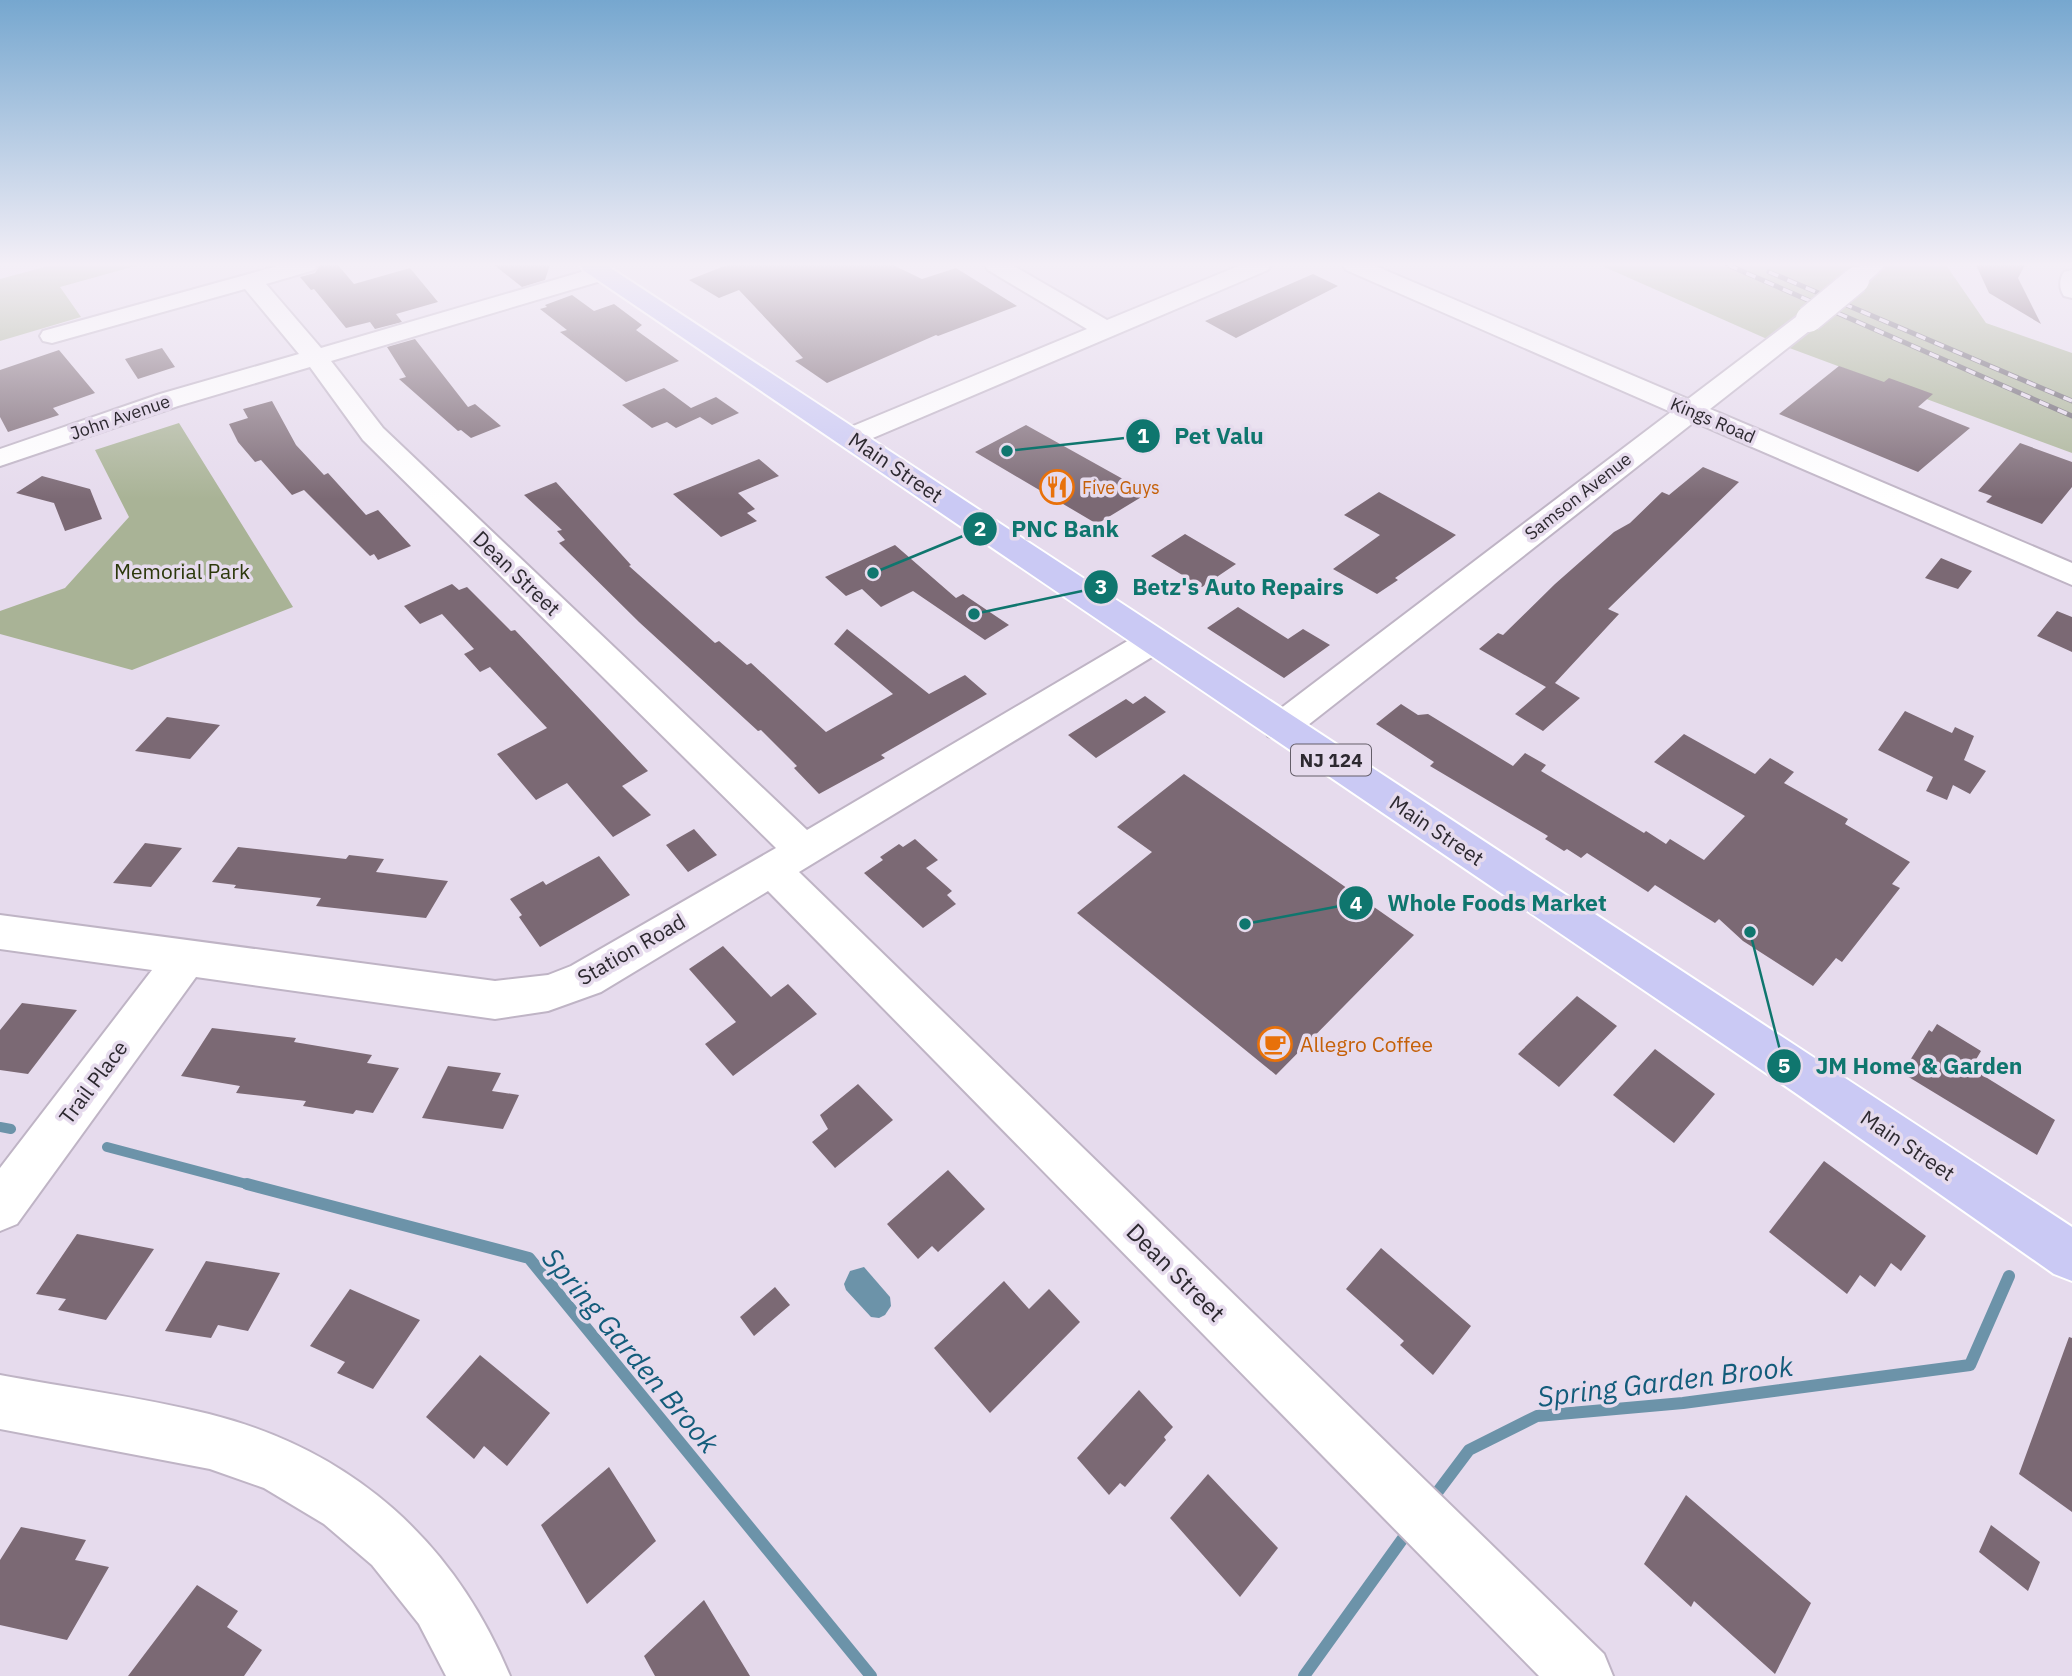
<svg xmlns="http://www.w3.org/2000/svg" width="2072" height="1676" viewBox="0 0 2072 1676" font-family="'IBM Plex Sans',sans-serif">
  <rect width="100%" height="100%" fill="#e6dbed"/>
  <path fill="#a9b396" d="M52,265H139L60,287L81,317L0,341V279Z
    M1600,265H1946L1986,323L2072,353V453L1776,343Z
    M179,423L293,607L132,670L0,634V611L65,588L129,517L95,450Z"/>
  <path fill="#6c93a9" d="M864,1267L890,1297L891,1306L885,1315L879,1318L871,1317L846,1290L844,1284L850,1271Z"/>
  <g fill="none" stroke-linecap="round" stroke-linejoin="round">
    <path stroke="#6c93a9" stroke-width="10" d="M0,1127L11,1129
      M107,1147L254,1186"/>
    <path stroke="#6c93a9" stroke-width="12" d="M247,1184L529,1258L871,1676
      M1430,1502L1469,1450L1537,1416L1683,1403L1970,1365L2009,1276
      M1304,1676L1409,1530"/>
  </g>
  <path fill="#7b6974" d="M320,265H338L354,284L410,268L438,302L396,314L402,322L375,329L370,322L346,328L314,289L311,290L300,277L315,273Z
    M494,265H550L545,280L522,287Z
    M727,265H893L922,279L956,268L1017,306L938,336L936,335L827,383L795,361L803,358L739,290L719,298L689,280Z
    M1976,265H2025L2018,278L2041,324L1989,293Z
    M1313,274L1338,286L1236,338L1205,321Z
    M572,295L594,311L614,304L642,325L636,330L679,361L626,382L560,332L567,330L540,309L547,307L545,305Z
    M415,339L468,407L475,404L501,426L471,438L461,430L458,431L399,379L406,377L387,347Z
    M162,348L175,367L138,379L125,359Z
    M59,350L95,393L53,408L59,415L8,432L0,417V370Z
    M1839,366L1884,382L1889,378L1933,394L1918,407L1970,428L1918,472L1779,414Z
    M664,388L691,408L716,397L739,413L712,425L700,417L676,428L667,422L652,428L622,405Z
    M272,401L296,445L324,475L328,473L366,515L378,510L411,546L378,560L374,554L370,556L304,490L292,495L261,460L255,462L238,442L229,424L248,418L243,409Z
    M1026,425L1148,493L1097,524L975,452Z
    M2020,443L2072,462V487L2042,524L1986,502L1992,496L1978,491Z
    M759,459L779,476L738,493L755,509L747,513L757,521L721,537L673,494Z
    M1703,467L1739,482L1608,609L1619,614L1555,683L1580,698L1543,731L1515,714L1546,687L1479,649L1498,633L1503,635L1555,584L1614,532L1630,523L1662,492L1669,495Z
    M42,476L90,489L102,519L65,531L54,503L16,493Z
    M556,482L631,565L629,566L715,643L719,641L747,665L751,663L826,732L893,694L834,644L847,629L929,694L965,675L987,694L881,755L885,758L819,794L794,768L797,766L761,730L758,731L639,622L559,543L565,540L557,531L562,530L524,495Z
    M1379,492L1456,535L1395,578L1398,580L1377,594L1333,569L1380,535L1344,515Z
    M1185,534L1236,564L1202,587L1151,556Z
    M895,545L956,598L963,594L1009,625L985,640L913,591L881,607L862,589L846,596L825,577Z
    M1941,558L1972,571L1958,589L1925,578Z
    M452,584L459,590L467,587L511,631L515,630L648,771L622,786L651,815L613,837L567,783L536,800L497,754L547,728L490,667L480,672L464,654L474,649L442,614L420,624L404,606Z
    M1238,607L1288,639L1303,629L1330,645L1284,678L1207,628Z
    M2057,611L2072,617V652L2037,636Z
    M1145,696L1166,712L1096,758L1068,735L1126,699L1133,704Z
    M1401,704L1418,715L1428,714L1513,766L1525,753L1546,765L1541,771L1644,833L1646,831L1666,844L1670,839L1704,860L1745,816L1654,762L1684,734L1755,774L1770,758L1794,772L1784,783L1848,819L1845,824L1910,862L1892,884L1900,888L1842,962L1836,958L1813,986L1743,941L1719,919L1715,923L1655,885L1648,892L1587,853L1581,858L1567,849L1564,851L1545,839L1548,836L1430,766L1434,762L1376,724Z
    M1905,711L1952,733L1955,727L1974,736L1964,760L1986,771L1970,794L1953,785L1947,800L1926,791L1933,777L1878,750Z
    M167,717L220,725L190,759L135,751Z
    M1184,774L1414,935L1276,1075L1077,913L1152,852L1117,827Z
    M694,829L717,855L688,872L666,845Z
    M915,839L938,860L926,868L952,891L947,895L956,904L923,928L864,873L883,860L880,857L899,844L903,847Z
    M145,843L182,848L151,887L113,883Z
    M238,847L346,859L349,855L384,859L376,872L448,881L426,918L316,906L321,898L234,888L236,885L212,882Z
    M599,856L630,895L540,947L519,917L522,915L510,899L543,881L546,885Z
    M723,946L771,997L788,984L817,1014L733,1076L705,1044L736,1022L689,969Z
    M1577,996L1617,1026L1559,1087L1518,1054Z
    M22,1003L77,1010L28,1074L0,1070V1030Z
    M1937,1024L1981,1051L1971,1068L2055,1120L2037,1155L1902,1073L1929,1030L1932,1032Z
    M212,1028L296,1038L294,1042L372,1055L367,1063L399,1068L373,1113L356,1110L353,1114L303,1106L306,1101L236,1093L240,1086L181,1076Z
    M1655,1049L1715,1094L1674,1143L1613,1095Z
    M448,1066L501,1073L492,1091L519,1095L503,1129L422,1118Z
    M858,1084L893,1120L835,1168L812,1142L828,1129L820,1115Z
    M1824,1161L1926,1236L1901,1271L1891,1263L1875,1287L1860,1275L1847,1294L1769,1232Z
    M948,1170L985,1209L938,1252L932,1246L918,1259L887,1224Z
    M77,1234L154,1249L106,1320L58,1310L66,1299L36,1294Z
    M1381,1248L1471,1326L1433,1375L1400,1345L1404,1341L1346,1289Z
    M206,1261L280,1273L248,1331L218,1325L211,1338L165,1331Z
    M1004,1281L1029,1309L1049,1289L1080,1322L990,1413L934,1348Z
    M775,1287L790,1305L754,1336L740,1317Z
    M350,1289L420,1320L373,1389L337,1373L345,1362L310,1346Z
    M2069,1337L2072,1338V1512L2019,1474Z
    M480,1355L550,1413L507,1466L484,1446L474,1459L426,1417Z
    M1139,1390L1173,1427L1164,1437L1166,1440L1125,1487L1120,1483L1109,1495L1077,1458Z
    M609,1467L656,1541L587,1604L541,1525Z
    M1208,1474L1278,1548L1240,1597L1170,1518Z
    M1686,1495L1811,1603L1775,1674L1694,1601L1691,1607L1644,1564Z
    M1991,1525L2040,1562L2028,1591L1979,1552Z
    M21,1527L86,1540L75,1560L109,1567L67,1640L0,1625V1560Z
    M197,1585L238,1611L227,1627L262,1650L244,1676H128Z
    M704,1600L750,1676H655L644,1656Z"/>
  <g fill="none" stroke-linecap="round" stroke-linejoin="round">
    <g stroke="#bfb4c5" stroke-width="4">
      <path id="minor" d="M281,265H317L314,270L266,284L321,348L595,268H611L615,273L611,278L331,361L383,428L807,830L1141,633L1153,630L1165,633L1170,641L1165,649L799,872L1604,1654L1613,1676H1539L768,891L601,992L548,1011L495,1019L196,977L17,1224L0,1231V1168L152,970L0,949V915L495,981L548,975L571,966L776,848L363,440L310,367L178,406L0,466V449L160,394L299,354L245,289L52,343L43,341L40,336L43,331Z
        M985,265H1012L1107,320L1241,265H1271L1268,270L861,443L851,445L841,443L837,437L841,431L1087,329L988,270Z
        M1343,265H1373L1688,399L1800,314L1809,312L1818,314L1821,319L1818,324L1710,409L2072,563V585L1694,422L1294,736L1281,740L1268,736L1263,727L1268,718L1671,412L1346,270Z
        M1861,265H1886L1864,285H1848L1844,280Z
        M2072,270V298L2064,296C2059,289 2059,279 2064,272Z
        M0,1375C69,1388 141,1397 209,1414C352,1450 454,1541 510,1676H446L419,1624L372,1565L324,1524L264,1488L210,1469L0,1429Z"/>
    </g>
    <g stroke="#fff" stroke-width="4">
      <path id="major" d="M580,265H606L2072,1227V1281L2054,1274L1797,1094L583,270Z"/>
    </g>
    <use href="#minor" fill="#fff" fill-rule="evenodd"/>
    <use href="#major" fill="#cac9f4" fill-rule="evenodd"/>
    <g stroke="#67616c" stroke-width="5">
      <path id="rail" d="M1728,265L2072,416
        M1769,272L2072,401"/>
    </g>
    <use href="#rail" stroke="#e6dbed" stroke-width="3.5" stroke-dasharray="10" stroke-linecap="butt"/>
    <g stroke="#bfb4c5" stroke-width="29" stroke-linecap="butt">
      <path id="minor-bridge" d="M1809,319L1856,280"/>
    </g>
    <use href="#minor-bridge" stroke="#fff" stroke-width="26"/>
  </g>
  <linearGradient id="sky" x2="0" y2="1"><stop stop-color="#76a7cf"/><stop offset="0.53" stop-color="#f4eff7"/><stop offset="1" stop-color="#f4eff7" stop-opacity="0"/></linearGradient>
  <rect width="2072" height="499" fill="url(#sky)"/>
  <defs>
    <g id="restaurant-ring" transform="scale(1.75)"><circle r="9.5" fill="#e6dbed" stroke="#e8710a" stroke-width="1.5"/><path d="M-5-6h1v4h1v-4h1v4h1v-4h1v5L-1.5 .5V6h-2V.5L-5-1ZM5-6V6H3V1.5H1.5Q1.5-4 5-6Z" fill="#e8710a"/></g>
    <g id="cafe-ring" transform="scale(1.75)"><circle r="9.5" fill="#e6dbed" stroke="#e8710a" stroke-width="1.5"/><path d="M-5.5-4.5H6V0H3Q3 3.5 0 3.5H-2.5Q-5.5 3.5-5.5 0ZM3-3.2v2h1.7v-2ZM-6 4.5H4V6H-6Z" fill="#e8710a"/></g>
  </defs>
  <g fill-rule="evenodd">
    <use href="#restaurant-ring" x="1057" y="487"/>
    <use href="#cafe-ring" x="1275" y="1044"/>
  </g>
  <g text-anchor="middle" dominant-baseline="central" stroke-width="7" stroke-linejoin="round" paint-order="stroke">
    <g font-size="18" fill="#2d2930" stroke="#e6dbed">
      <text transform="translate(120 417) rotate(-19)">John Avenue</text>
      <text transform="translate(1713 420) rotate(23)">Kings Road</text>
      <text transform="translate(1578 496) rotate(-38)">Samson Avenue</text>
    </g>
    <g font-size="18" fill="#c56008" stroke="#e6dbed" text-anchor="start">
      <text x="1082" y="487">Five Guys</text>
    </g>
    <rect fill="#e6dbed" stroke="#645e69" stroke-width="2" x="1291" y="744.5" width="80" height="31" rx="5"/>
    <g font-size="19" font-weight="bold" fill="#2d2930">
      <text x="1331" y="760">NJ 124</text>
    </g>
    <g font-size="21" fill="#2d2930" stroke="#e6dbed">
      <text transform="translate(896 467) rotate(34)">Main Street</text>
      <text transform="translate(517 573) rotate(44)">Dean Street</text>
      <text transform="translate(1437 830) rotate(34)">Main Street</text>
      <text transform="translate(631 949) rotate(-30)">Station Road</text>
      <text transform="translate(93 1082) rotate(-53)">Trail Place</text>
      <text transform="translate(1908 1145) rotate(34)">Main Street</text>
    </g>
    <g font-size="21" fill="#2c380b" stroke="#e6dbed">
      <text x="182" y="571">Memorial Park</text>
    </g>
    <g font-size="21" fill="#c56008" stroke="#e6dbed" text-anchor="start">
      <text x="1300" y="1044">Allegro Coffee</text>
    </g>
    <g font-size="24" fill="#2d2930" stroke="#e6dbed">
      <text transform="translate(1176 1272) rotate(45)">Dean Street</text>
    </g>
    <g font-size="28" font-style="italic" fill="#135c7b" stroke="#e6dbed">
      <text transform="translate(631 1350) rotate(50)">Spring Garden Brook</text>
      <text transform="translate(1665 1381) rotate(-7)">Spring Garden Brook</text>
    </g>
  </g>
  <path fill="none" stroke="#0f766e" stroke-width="2.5" d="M1007 451L1143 436M873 573L980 529M974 614L1101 587M1245 924L1356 903M1750 932L1784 1066"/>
  <g fill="#0f766e" stroke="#e6dbed" stroke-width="2.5">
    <circle cx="1007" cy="451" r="7"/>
    <circle cx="873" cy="573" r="7"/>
    <circle cx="974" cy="614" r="7"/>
    <circle cx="1245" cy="924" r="7"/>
    <circle cx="1750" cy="932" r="7"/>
    <circle cx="1143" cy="436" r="18"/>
    <circle cx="980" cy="529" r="18"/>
    <circle cx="1101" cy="587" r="18"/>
    <circle cx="1356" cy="903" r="18"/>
    <circle cx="1784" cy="1066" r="18"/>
  </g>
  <g font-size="21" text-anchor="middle" font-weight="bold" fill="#fff">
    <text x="1143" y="443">1</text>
    <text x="980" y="536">2</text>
    <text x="1101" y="594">3</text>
    <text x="1356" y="911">4</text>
    <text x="1784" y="1073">5</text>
  </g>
  <g font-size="23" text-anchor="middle" font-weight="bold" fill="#0f766e" stroke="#e6dbed" stroke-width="7" stroke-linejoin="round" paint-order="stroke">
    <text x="1219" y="444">Pet Valu</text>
    <text x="1065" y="537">PNC Bank</text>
    <text x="1238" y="595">Betz's Auto Repairs</text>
    <text x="1497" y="911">Whole Foods Market</text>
    <text x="1919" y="1074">JM Home &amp; Garden</text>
  </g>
</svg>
